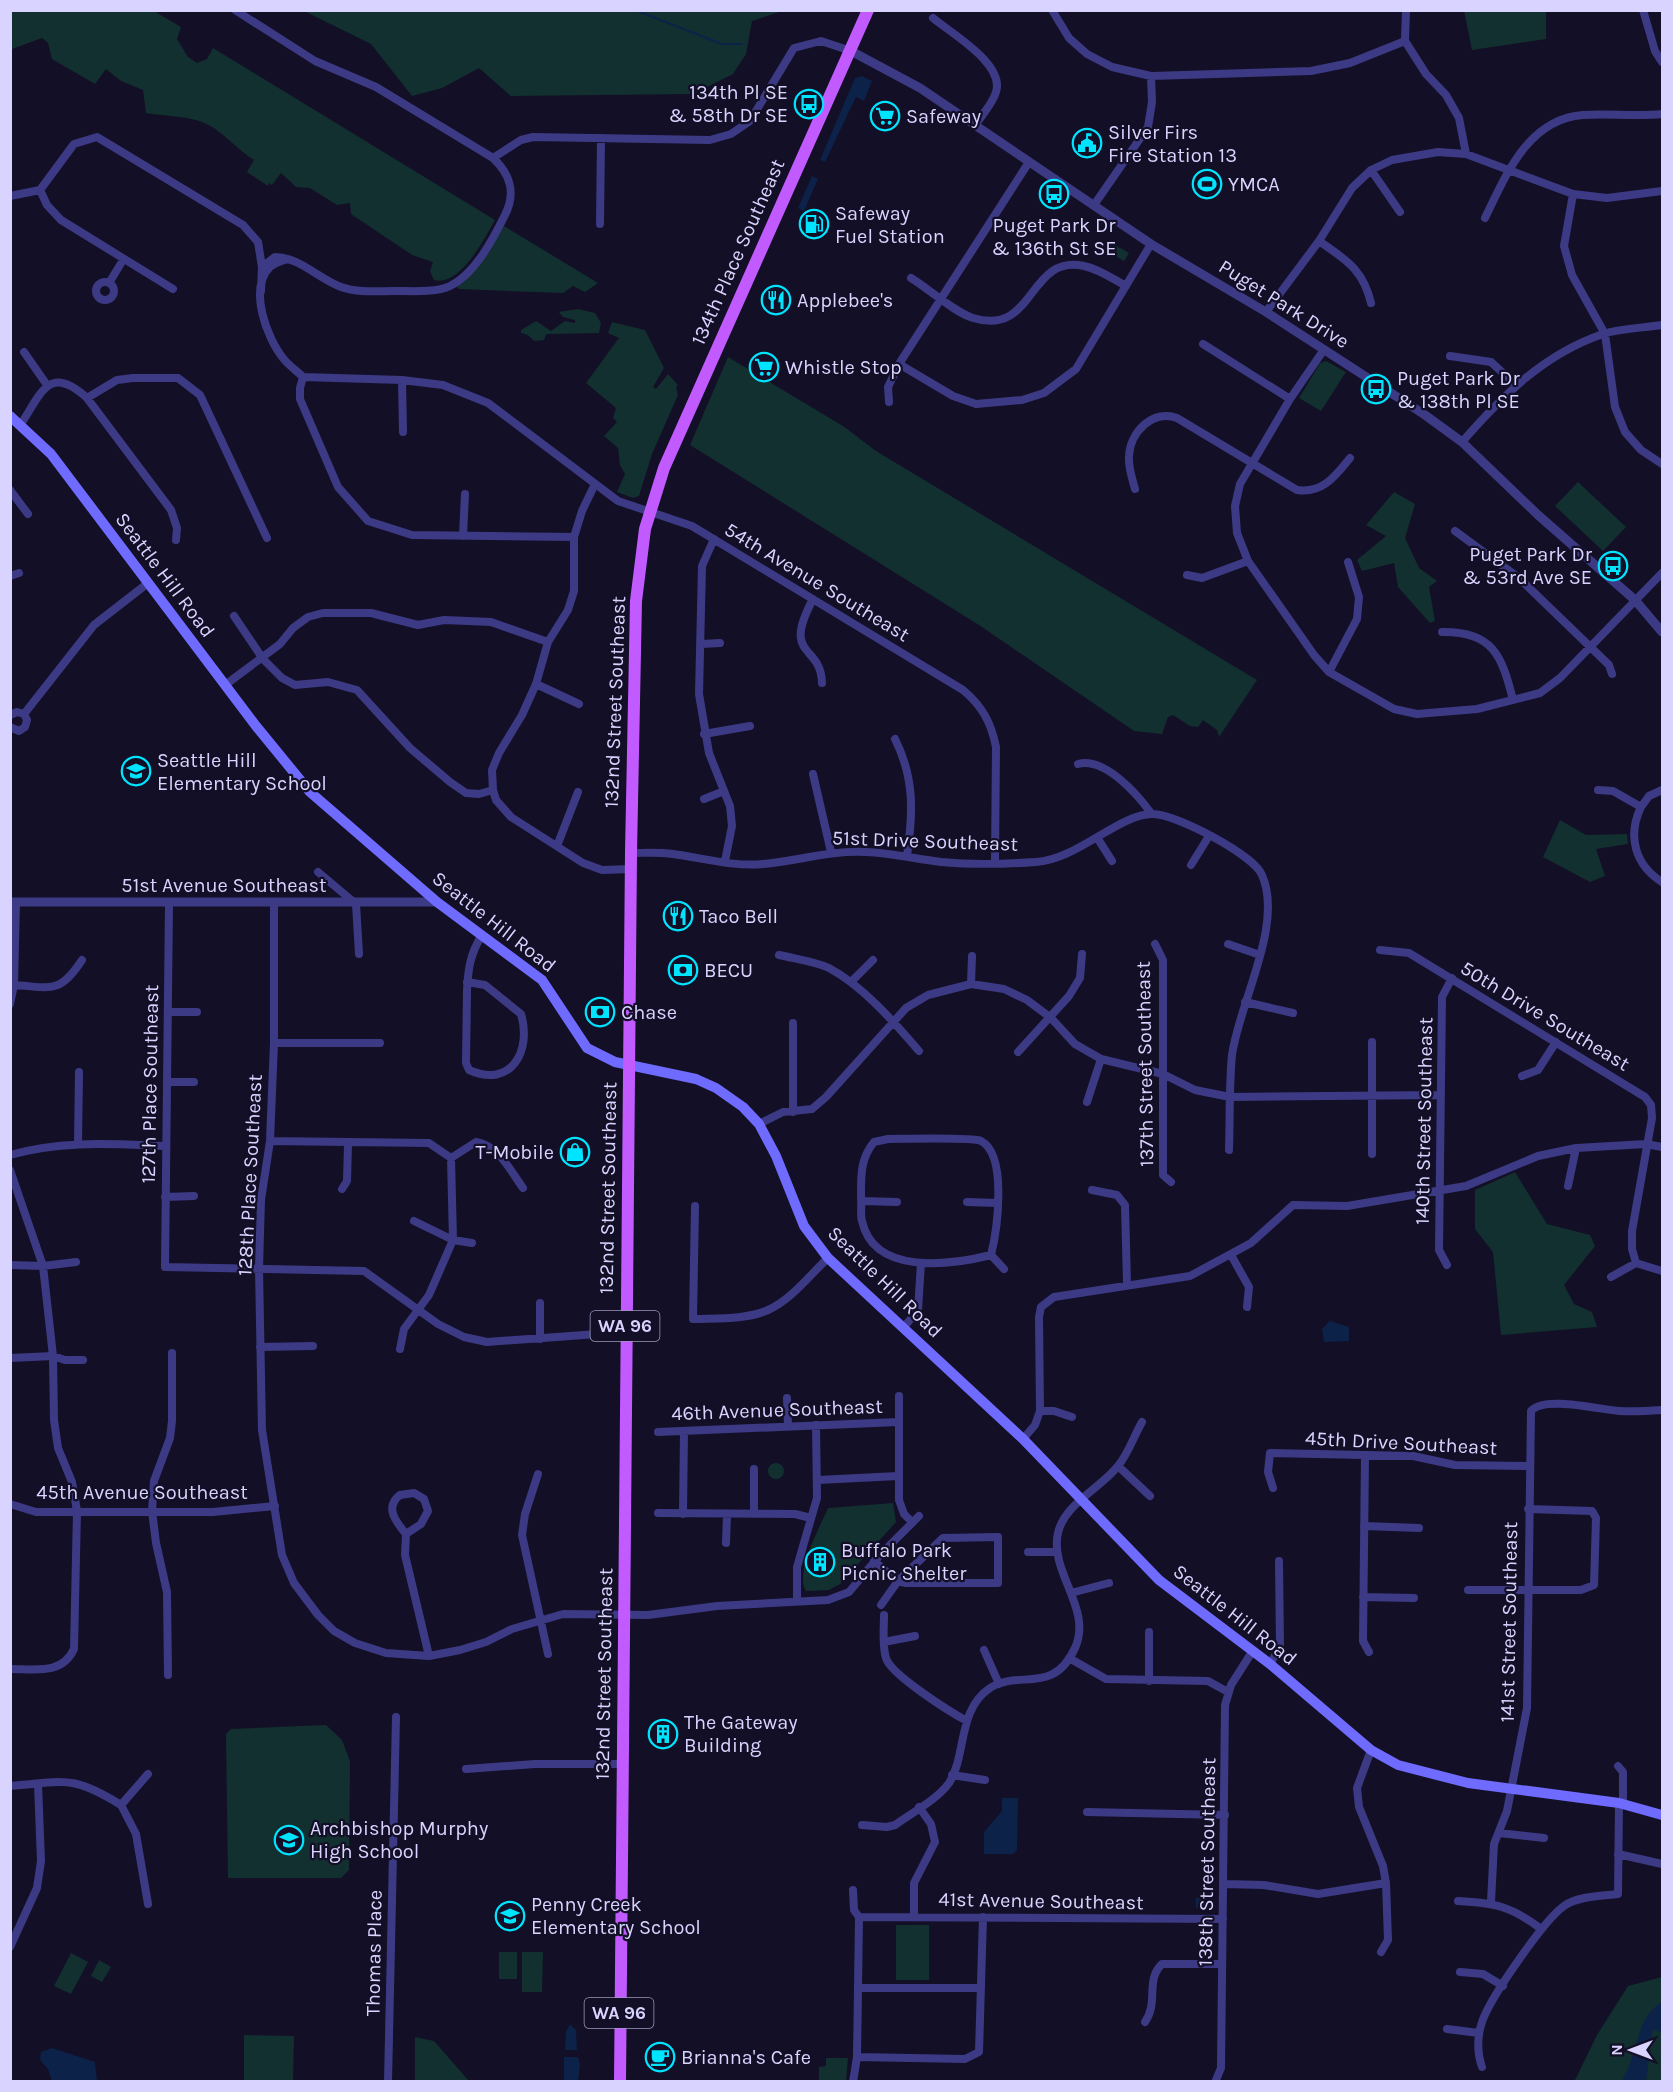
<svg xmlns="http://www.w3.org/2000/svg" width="1673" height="2092" viewBox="0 0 1673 2092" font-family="Karla,sans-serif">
  <rect width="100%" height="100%" fill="#130f26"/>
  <path fill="#12302f" d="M10,11H154L181,27L177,39L188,57L197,63L207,59L213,48L495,220C485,238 460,287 434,280L430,271L433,262L412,255L351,214L350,203L337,205L310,188L296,187L281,173L272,185L269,183L268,186L247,172L254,160C236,149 221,129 202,122C187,116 162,116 146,113L143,90L121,81L106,69L95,84L52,59L48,43L42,38L12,49Z
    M304,11H782L752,21L746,54L733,74L693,94L511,96L479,68L442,88L412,96L371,44Z
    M1464,11H1546V39L1472,50Z
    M504,226L598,283L585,292L573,286L563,293L459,289L457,287L481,263Z
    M1113,244L1129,253L1124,261L1108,252Z
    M578,309L595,313L601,323L599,333L550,334H546L544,340L534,341L528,335L521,333V330L536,321L551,331L565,321L575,323V320L563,317L559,312Z
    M612,322L645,330L664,368L653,387L656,389L668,374L678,385L676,387L678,395L652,454L639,496L633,498L617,492L625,474L620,465L618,448L604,436L617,422L613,418L616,408L586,383L619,338L608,333Z
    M728,357L843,426L876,451L1257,680L1219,737L1217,730L1203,720L1198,727L1190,726L1173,715L1168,717L1162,734L1134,731L979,625L690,445Z
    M1326,361L1346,372L1321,411L1299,398L1320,363Z
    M1578,482L1626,527L1603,551L1555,506Z
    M1394,492L1415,504L1405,538L1419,568L1437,581L1429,587L1435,621L1430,623L1398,587L1394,563L1362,571L1357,560L1386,536L1366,525Z
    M1560,820L1586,835L1627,834L1628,844L1596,849L1605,876L1590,882L1543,857Z
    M1515,1172L1547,1224L1590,1235L1595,1246L1564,1285L1574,1304L1592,1312L1597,1327L1501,1335L1493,1252L1475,1229V1190Z
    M768 1471a8 8 0 1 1 16 0a8 8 0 1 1-16 0Z
    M893,1503L896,1522L840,1584L829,1590L806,1591C794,1573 820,1527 828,1508Z
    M326,1725L342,1740L350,1761L349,1870L341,1878H228L226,1734L231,1729Z
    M896,1925H929V1980H896Z
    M499,1952H517V1979H499Z
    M522,1952H543L542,1992H522Z
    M71,1953L88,1962L71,1994L54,1986Z
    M99,1960L111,1967L102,1982L91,1976Z
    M1662,1977V2081L1574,2082L1597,2035L1628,1986Z
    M244,2035L294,2036L293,2081H244Z
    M415,2037L434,2041L469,2081H415Z
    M826,2058H848L846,2081H819V2067L826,2066Z"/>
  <path fill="#0c2248" d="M862,76L872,81L864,101L856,97L825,162L820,160L855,78Z
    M812,176L818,179L804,211L798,208Z
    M1330,1321L1349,1327V1341L1324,1342L1322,1329Z
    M1002,1798H1018L1017,1850L1013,1854H984V1832L1002,1811Z
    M1196,1898H1212V1908H1196Z
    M1662,2002V2033L1653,2029L1646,2081H1621C1639,2056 1634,2018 1662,2002Z
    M570,2024L576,2030L577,2050H565L566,2032Z
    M52,2048L95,2062L97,2081H52L48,2069L40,2060L41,2052Z
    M564,2057H578L580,2064L578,2081H564Z"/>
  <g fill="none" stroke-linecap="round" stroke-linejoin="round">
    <path stroke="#0c2248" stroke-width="2" d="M635,10L722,44H742"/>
    <path stroke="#3d3a85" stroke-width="8" d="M235,10L315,61L376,87L493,158C511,175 516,193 505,215C493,239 475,274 450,286C436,293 410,291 395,291C377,291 358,293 341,287C319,279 299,257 275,257L262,267L261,291
      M1052,10L1069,38L1087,54L1112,67L1151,76L1311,71L1350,63L1405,41
      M1406,10L1405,41L1426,74L1446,95L1459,118L1466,154
      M1643,10L1655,51L1662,62
      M933,18C952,34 1005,64 996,92C993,103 982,115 976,124
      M493,158L521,140L533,137L710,140L731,134L750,121L794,48L821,41L851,51
      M1371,170L1400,212
      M40,190L47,205L61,220L173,289
      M1573,194L1564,246L1572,275L1605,334L1615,407L1625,432L1641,450L1662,464
      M10,196L40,190L74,144L97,137L243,225L258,242L262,267
      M1094,205L1148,127L1152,102L1151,76
      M1485,218C1506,175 1528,119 1583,115C1609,113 1636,117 1662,114
      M600,224L601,138
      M1319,241C1346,260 1363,269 1371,303
      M287,259C281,261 274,263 270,267C248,289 267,338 283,358C288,365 297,371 303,377L300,388V399L338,487L368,521L412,535L574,537
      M911,278C929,289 954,312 973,318C1036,337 1027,254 1084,266C1099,269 1113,279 1126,286
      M96 291a9 9 0 1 1 18 0a9 9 0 1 1-18 0Z
      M109,283L123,260
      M1266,312L1319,241L1352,188L1371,170L1392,160L1438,152L1466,154L1573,194L1607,198L1662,191
      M1203,344L1290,399
      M1323,351L1290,399L1240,484L1235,506L1237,533L1248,561L1314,655L1329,672L1394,709L1417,714L1477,709L1540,693L1560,678L1662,573
      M24,352L47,385
      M1450,356L1491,362L1516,385
      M899,364L953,396L976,404L1022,400L1044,393L1076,369L1151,244
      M303,377L402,380L443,385L488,403L618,501L692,526L963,690C982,706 991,722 996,747L995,862
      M402,380L403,432
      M87,398L117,380L133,378H178L200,395L267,538
      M889,402L888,387L899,364L1029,162
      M21,424C42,392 49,364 87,398L171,510L177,528L176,540
      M1462,442C1502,396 1544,354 1603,334C1622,328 1643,328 1662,325
      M595,484L582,511L574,537V591L568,610L548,642L536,684L522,715L499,753L492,770L493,790L496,800L511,817L583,863L602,870L632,869
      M1135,489C1132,478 1128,467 1129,456C1130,432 1153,409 1177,418L1297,490C1323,494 1336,475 1350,458
      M10,490L28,514
      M1455,531L1519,578L1609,665L1612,674
      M463,536L465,494
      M714,539L702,566L699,694L709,753L730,806L732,826L725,861
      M1187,575L1202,578L1248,561
      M10,576L19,573
      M813,599C781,659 821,643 822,683
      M234,616L263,659L282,678L295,685L328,682L357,690L410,748L450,782L466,793L479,794L493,790
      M1442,632C1493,631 1502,656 1513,700
      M701,644L720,643
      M1329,672L1357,619L1359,597L1348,562
      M536,684L579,704
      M225,685L280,644L293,628L308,617L323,613H371L418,625L444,620L491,622L548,642
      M24,714L94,625L148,583
      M10,715L17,712L24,714
      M10,727L19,731L25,727L27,720L24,714
      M704,734L750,726
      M895,739C915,779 913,814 907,856
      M1078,764C1105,757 1137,794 1151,813
      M813,774L831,852
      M1598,790L1613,791L1641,807C1627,836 1635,865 1662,882
      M704,799L724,791
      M1641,807L1649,796L1662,790
      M1098,839L1112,861
      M557,846L578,792
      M631,853C645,853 659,852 673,854C702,858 734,867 763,864C798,861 830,850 866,852C891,853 916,859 941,862C972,865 1006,864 1036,862C1077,860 1120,813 1153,814C1176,814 1254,855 1262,875C1284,925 1239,1003 1232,1055C1229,1086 1230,1118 1229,1150
      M1191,865L1209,836
      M318,872L356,904L359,954
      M169,903L165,1267L364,1271L438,1324L464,1337L487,1342L625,1332
      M274,903V1043L270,1141L261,1200L259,1268L262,1430L282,1555L294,1583L318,1615L334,1631L355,1643L386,1653L429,1656L460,1650L486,1642L512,1629L563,1614L648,1615L717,1606L828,1600L849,1592L881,1554L919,1516
      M1155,944L1163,960V1175L1171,1182
      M1228,944L1260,955
      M1380,950L1409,953L1645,1097L1651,1105L1652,1118L1632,1231V1249L1636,1263
      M779,955C796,959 814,961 829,968C863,986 894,1022 919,1051
      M852,981L873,960
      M467,982L485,985L521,1014C532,1051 511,1089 469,1070L466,1063L467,991C468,969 470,954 482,935
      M971,984L972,956
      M10,985C49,986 58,997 82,960
      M1245,1002L1293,1013
      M10,1004L14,985L16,902
      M168,1012H197
      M1372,1042V1154
      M274,1043H380
      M1018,1052L1069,996L1080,978L1082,954
      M1522,1076L1538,1070L1556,1042
      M167,1082H194
      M1087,1102L1101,1059
      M793,1112V1023
      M759,1124L783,1112L812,1109L826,1097L906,1008L928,995L971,984L1004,989L1027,1000L1051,1018L1075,1044L1101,1059L1163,1074L1195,1090L1230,1097L1441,1095
      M270,1141L429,1143L451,1158L476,1142C499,1146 510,1170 523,1188
      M78,1143L79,1072
      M10,1155C62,1140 112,1144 165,1146
      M10,1170L43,1266L53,1356L54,1420L58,1448L72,1482L77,1511L74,1649C62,1675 36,1669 10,1669
      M1568,1186L1576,1148
      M342,1189L347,1181L348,1144
      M1092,1190L1117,1195L1125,1205L1127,1284
      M165,1197L194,1196
      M862,1201L897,1202
      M967,1202L997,1203
      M695,1206L693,1319C716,1318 746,1320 768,1310C791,1300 810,1275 828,1258
      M414,1221L453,1240L472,1243
      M991,1255C997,1231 1008,1155 981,1141C972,1137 902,1139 888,1139L874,1142C860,1159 861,1176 861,1198C862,1205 860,1215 862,1221C874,1276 951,1265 991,1255L1004,1269
      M1231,1255L1249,1287L1247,1307
      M10,1265L43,1266L76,1262
      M1447,1265L1439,1250L1442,997L1452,978
      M1611,1277L1636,1263L1662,1271
      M540,1303V1339
      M904,1327L918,1310L921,1263
      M260,1347L313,1346
      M400,1349L404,1329L429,1295L453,1240L451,1158
      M10,1358L53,1356L65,1360H83
      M899,1396V1500L904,1514L912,1522
      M787,1398L788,1426
      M1040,1411H1054L1072,1417
      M658,1432L898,1422
      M1023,1439L1035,1425L1040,1411L1039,1317L1041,1307L1054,1297L1190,1276L1251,1243L1293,1205L1347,1206L1466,1186L1538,1156L1576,1148L1646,1144L1662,1147
      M1365,1456L1363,1641L1369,1652
      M1118,1466L1150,1496
      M538,1474L525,1514L522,1535L548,1654
      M818,1480L898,1476
      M1273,1488L1268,1472L1270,1453L1413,1456L1455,1465L1529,1466
      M10,1504L36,1512H213L275,1506
      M658,1513L795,1514L811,1518
      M683,1514L684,1431
      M754,1514V1469
      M1364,1526L1419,1528
      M406,1534C396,1522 384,1507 400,1495L414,1493L424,1499L428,1511L421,1524L406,1534L405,1555L429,1656
      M726,1543L727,1514
      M1028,1552H1056
      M874,1561L898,1581L905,1583H998V1537L943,1538L898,1581L881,1605
      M1468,1590H1581L1594,1585L1596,1518L1592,1511L1528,1509
      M1071,1593L1109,1583
      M1363,1597L1414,1598
      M797,1601V1567L817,1498L816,1425
      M884,1615C884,1629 882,1645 886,1658C890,1674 950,1712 967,1721
      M884,1642L915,1636
      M984,1650L999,1684
      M1069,1658L1106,1679L1208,1681L1228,1692
      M1270,1664L1280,1647L1279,1561
      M168,1675L167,1592L156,1543L152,1511L154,1481L170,1438L172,1421V1353
      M1149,1681V1632
      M1371,1750L1357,1788L1359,1807L1383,1866L1386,1883L1388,1940L1381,1952
      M1618,1766L1623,1772V1804
      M466,1769L535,1764H621
      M952,1775L985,1780
      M10,1786C65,1782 71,1774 121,1805L148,1774
      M121,1805L136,1834L148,1904
      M1087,1812L1225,1815
      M862,1825L887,1827L895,1825C911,1813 937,1800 949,1783C967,1755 957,1710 990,1688C1019,1669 1053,1696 1075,1648C1093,1609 1049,1572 1058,1533C1064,1504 1101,1488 1118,1466C1128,1454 1134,1436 1142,1422
      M1499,1833L1544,1838
      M1618,1854L1662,1864
      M1224,1884L1264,1885L1318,1894L1386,1883
      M853,1890L854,1910L859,1917L857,2057L853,2082
      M1458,1901C1495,1903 1510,1906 1540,1928
      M1491,1902L1494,1844L1507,1811L1527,1708L1531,1411C1544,1395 1601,1410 1619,1411C1634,1412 1648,1411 1662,1410
      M914,1916V1883L935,1842L931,1824L919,1807
      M859,1917L1223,1919
      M10,1947L37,1888L41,1861L38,1784
      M1460,1972L1483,1974L1503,1986
      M858,1988H981
      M1145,2022C1159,2002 1145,1980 1162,1964H1221
      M1447,2029L1479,2033
      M857,2057L965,2059L979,2052L983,1917
      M1482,2067C1477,2053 1477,2036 1482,2022C1490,1998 1544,1920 1564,1906C1578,1896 1601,1896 1618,1894L1619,1803
      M1216,2080L1221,2068L1225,1705L1231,1685L1252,1652
      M388,2082L396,1717"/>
    <path stroke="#3d3a85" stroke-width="9" d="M851,51L920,88L1151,244L1266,312L1425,415L1462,442L1538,515L1635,600L1662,632
      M10,902H437"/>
    <path stroke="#6f6bff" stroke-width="10" d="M10,416L51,454L256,726L310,792L437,902L542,980L587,1048L615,1062L696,1079L716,1088L743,1107L759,1124L776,1156L804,1226L828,1258L1023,1439L1159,1580L1270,1664L1371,1750L1398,1765L1468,1783L1619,1803L1662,1815"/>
    <path stroke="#c25bff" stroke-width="12" d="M620,2082L631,853L636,601L645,529L664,468L868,10"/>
  </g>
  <defs>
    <g id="bus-ring" transform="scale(1.5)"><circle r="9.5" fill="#130f26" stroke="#00e5ff" stroke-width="1.5"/><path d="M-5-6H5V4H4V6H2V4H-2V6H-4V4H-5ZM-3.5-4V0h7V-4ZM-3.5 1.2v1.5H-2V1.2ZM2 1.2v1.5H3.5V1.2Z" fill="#00e5ff"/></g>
    <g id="supermarket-ring" transform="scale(1.5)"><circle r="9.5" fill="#130f26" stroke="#00e5ff" stroke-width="1.5"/><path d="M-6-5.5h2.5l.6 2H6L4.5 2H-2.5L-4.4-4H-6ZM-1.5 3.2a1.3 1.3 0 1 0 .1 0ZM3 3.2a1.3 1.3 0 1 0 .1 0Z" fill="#00e5ff"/></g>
    <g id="civic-ring" transform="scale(1.5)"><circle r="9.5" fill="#130f26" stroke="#00e5ff" stroke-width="1.5"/><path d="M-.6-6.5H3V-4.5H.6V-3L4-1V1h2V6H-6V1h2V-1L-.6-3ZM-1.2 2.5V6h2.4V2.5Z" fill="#00e5ff"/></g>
    <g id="stadium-ring" transform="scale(1.5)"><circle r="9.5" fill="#130f26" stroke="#00e5ff" stroke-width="1.5"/><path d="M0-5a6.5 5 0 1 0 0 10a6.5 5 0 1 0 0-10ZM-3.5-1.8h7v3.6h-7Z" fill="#00e5ff"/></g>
    <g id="fuel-ring" transform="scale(1.5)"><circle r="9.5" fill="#130f26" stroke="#00e5ff" stroke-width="1.5"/><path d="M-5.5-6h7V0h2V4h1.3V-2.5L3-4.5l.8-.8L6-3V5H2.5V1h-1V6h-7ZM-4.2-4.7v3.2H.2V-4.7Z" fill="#00e5ff"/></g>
    <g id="restaurant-ring" transform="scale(1.5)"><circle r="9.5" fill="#130f26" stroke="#00e5ff" stroke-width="1.5"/><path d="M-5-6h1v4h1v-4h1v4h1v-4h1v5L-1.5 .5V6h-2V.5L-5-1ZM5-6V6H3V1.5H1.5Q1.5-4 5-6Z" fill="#00e5ff"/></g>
    <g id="school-ring" transform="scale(1.5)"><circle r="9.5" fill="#130f26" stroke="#00e5ff" stroke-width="1.5"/><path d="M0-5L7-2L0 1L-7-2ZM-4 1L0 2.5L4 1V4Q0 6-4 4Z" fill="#00e5ff"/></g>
    <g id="bank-ring" transform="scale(1.5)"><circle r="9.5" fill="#130f26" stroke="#00e5ff" stroke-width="1.5"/><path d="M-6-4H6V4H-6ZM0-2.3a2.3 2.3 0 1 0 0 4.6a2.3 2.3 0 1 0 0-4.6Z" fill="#00e5ff"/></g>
    <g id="shop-ring" transform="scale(1.5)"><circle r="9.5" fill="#130f26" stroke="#00e5ff" stroke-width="1.5"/><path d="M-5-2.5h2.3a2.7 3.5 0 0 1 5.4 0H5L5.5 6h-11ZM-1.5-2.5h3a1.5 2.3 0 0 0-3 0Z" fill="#00e5ff"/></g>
    <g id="building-ring" transform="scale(1.5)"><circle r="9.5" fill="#130f26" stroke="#00e5ff" stroke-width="1.5"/><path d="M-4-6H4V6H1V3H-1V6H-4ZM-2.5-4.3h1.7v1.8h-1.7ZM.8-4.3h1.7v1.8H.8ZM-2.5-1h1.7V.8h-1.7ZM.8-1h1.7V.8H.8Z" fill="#00e5ff"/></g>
    <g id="cafe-ring" transform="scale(1.5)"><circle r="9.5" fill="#130f26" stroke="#00e5ff" stroke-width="1.5"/><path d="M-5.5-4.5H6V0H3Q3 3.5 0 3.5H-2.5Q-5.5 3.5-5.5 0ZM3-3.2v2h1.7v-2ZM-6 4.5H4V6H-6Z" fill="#00e5ff"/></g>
  </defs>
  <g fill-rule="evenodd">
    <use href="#bus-ring" x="809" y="104"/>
    <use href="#supermarket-ring" x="885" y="116"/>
    <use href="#civic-ring" x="1087" y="143"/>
    <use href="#stadium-ring" x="1207" y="184"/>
    <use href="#bus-ring" x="1054" y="194"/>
    <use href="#fuel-ring" x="814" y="224"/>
    <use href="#restaurant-ring" x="776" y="300"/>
    <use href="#supermarket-ring" x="764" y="367"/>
    <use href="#bus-ring" x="1376" y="389"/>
    <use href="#bus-ring" x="1613" y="566"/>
    <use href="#school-ring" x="136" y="771"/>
    <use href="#restaurant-ring" x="678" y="916"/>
    <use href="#bank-ring" x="683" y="970"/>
    <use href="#bank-ring" x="600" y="1012"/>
    <use href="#shop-ring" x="575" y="1152"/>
    <use href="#building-ring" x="820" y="1562"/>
    <use href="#building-ring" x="663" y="1734"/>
    <use href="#school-ring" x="289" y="1840"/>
    <use href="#school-ring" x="510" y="1916"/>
    <use href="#cafe-ring" x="660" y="2057"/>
  </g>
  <g text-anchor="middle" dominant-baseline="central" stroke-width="4.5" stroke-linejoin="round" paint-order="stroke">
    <g fill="#130f26" stroke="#9e99be" stroke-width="1.5">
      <rect x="590.5" y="1311" width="69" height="30" rx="4.5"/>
      <rect x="584.5" y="1998" width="69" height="30" rx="4.5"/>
    </g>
    <g font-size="18" font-weight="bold" fill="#d9d4ff">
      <text x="625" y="1326">WA 96</text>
      <text x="619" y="2013">WA 96</text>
    </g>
    <g font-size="20" fill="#d9d4ff" stroke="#130f26" text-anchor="start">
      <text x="788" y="92" text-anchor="end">134th Pl SE<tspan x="788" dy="23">&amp; 58th Dr SE</tspan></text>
      <text x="906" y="116">Safeway</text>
      <text x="1108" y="132">Silver Firs<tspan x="1108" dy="23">Fire Station 13</tspan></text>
      <text x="1228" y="184">YMCA</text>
      <text x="835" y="213">Safeway<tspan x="835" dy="23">Fuel Station</tspan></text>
      <text x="1054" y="225" text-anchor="middle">Puget Park Dr<tspan x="1054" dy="23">&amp; 136th St SE</tspan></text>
      <text x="797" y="300">Applebee's</text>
      <text x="785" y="367">Whistle Stop</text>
      <text x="1397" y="378">Puget Park Dr<tspan x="1397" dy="23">&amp; 138th Pl SE</tspan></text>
      <text x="1592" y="554" text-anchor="end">Puget Park Dr<tspan x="1592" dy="23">&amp; 53rd Ave SE</tspan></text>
      <text x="157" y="760">Seattle Hill<tspan x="157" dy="23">Elementary School</tspan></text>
      <text x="699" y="916">Taco Bell</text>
      <text x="704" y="970">BECU</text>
      <text x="621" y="1012">Chase</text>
      <text x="554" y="1152" text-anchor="end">T-Mobile</text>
      <text x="841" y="1550">Buffalo Park<tspan x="841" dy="23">Picnic Shelter</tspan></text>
      <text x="684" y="1722">The Gateway<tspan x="684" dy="23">Building</tspan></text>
      <text x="310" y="1828">Archbishop Murphy<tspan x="310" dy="23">High School</tspan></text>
      <text x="531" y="1904">Penny Creek<tspan x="531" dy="23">Elementary School</tspan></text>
      <text x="681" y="2057">Brianna's Cafe</text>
    </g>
    <g font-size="20" fill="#d9d4ff" stroke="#130f26">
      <text transform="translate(738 252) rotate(-66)">134th Place Southeast</text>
      <text transform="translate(1284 304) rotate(32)">Puget Park Drive</text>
      <text transform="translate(165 575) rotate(53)">Seattle Hill Road</text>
      <text transform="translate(817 582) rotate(31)">54th Avenue Southeast</text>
      <text transform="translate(615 702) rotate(-88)">132nd Street Southeast</text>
      <text transform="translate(925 841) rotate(2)">51st Drive Southeast</text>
      <text x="224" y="885">51st Avenue Southeast</text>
      <text transform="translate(494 922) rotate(38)">Seattle Hill Road</text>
      <text transform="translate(1545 1016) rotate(31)">50th Drive Southeast</text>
      <text transform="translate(1145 1064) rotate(-91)">137th Street Southeast</text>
      <text transform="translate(150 1084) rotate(-89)">127th Place Southeast</text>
      <text transform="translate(1424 1121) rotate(-89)">140th Street Southeast</text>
      <text transform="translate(250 1175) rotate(-87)">128th Place Southeast</text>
      <text transform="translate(608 1188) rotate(-89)">132nd Street Southeast</text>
      <text transform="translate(885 1282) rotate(44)">Seattle Hill Road</text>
      <text transform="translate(777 1410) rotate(-2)">46th Avenue Southeast</text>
      <text transform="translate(1401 1443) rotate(3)">45th Drive Southeast</text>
      <text x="142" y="1492">45th Avenue Southeast</text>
      <text transform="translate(1235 1615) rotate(38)">Seattle Hill Road</text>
      <text transform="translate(1509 1622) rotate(-89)">141st Street Southeast</text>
      <text transform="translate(604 1674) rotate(-89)">132nd Street Southeast</text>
      <text transform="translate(1207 1862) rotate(-89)">138th Street Southeast</text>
      <text transform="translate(1041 1901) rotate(1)">41st Avenue Southeast</text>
      <text transform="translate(374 1953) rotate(-89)">Thomas Place</text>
    </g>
  </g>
  <rect width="1673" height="2092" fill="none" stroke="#d9d4ff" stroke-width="24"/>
  <g transform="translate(1631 2050) rotate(270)" stroke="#130f26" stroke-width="4.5" paint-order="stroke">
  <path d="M0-4.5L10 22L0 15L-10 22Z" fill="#d9d4ff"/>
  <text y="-9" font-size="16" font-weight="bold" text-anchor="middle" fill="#d9d4ff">N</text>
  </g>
</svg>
